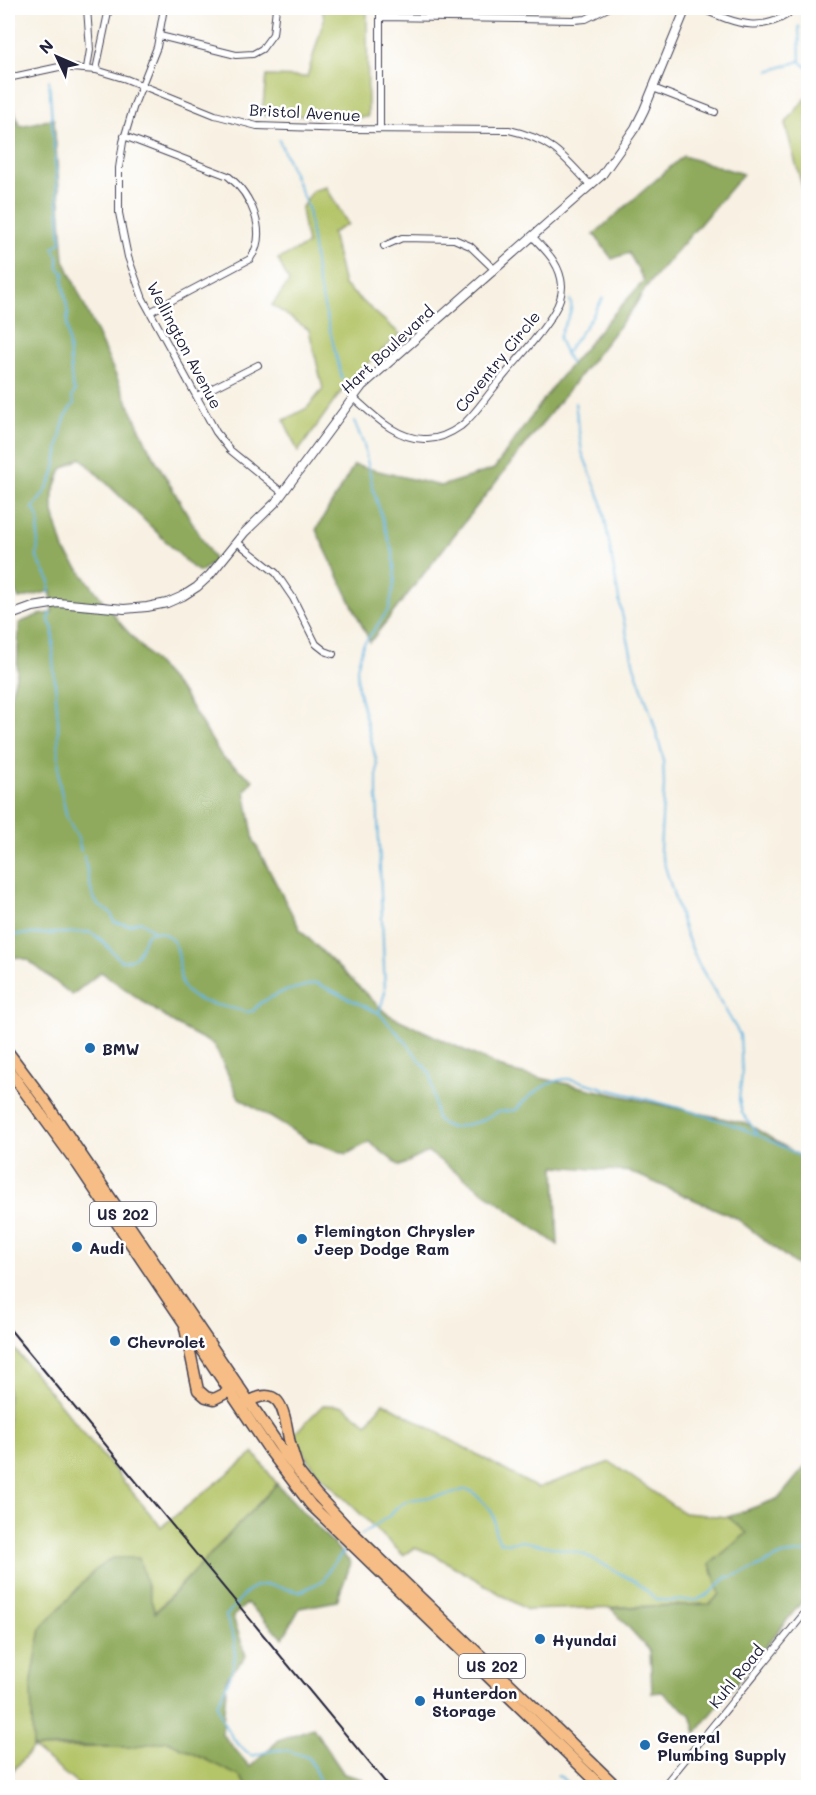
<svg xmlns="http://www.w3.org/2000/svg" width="816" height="1795" viewBox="0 0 816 1795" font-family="Mali,sans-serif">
  <rect width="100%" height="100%" fill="#fff"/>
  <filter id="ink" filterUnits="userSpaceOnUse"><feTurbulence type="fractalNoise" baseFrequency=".0167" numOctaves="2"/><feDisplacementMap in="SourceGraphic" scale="12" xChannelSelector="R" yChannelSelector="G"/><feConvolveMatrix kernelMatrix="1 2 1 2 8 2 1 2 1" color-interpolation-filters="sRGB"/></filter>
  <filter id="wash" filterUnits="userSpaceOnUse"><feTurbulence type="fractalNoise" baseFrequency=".008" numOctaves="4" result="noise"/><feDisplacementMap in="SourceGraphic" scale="24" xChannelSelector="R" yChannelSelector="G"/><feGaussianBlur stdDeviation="1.35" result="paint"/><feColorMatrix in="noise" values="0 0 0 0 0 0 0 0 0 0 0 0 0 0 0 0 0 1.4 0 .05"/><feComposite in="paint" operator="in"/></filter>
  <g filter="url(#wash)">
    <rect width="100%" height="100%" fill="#f8f1e3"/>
    <path fill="#b4c467" stroke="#6b7351" stroke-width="1.5" d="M322,8H367L368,117L262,115L266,76L307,77L324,19Z
      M808,95V208L785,124Z
      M326,187L348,224L332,233L344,285L400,334L348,382L298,452L284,420L307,408L323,389L309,330L272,305L289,282L278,259L307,245L301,209L312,191Z
      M8,1341L161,1527L254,1453L277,1484L154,1613L93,1572L41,1628L31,1687L33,1748L128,1747L168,1741L239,1776L249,1787H81L33,1748L8,1776Z
      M383,1402L537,1488L610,1462L684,1513L728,1517L748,1532L710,1564L720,1594L710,1604L527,1610L433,1554L415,1548L403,1555L315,1470L293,1435L323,1405L344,1406L367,1424Z"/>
    <path fill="#8faa5c" stroke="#58664c" stroke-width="1.5" d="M8,94L20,126L54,119L64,260L148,447L215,561L200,572L193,568L81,458L62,469L53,493V512L64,550L121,624L184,695L222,757L253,780L245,791L254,841L301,931L387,1014L509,1071L748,1124L808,1161V1274L736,1218L631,1172L555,1166L558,1245L428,1152L400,1166L369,1142L347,1154L308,1140L239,1098L214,1045L175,1024L101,972L72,995L28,960L16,957L8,960V705L17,672L19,623L38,615L52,613L51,591L19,599L8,575V442L13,392L8,359Z
      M683,156L743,174L647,286L634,307L370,642L316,530L354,465L441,486L494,469L554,385L609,319L644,281L629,253L612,259L594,234Z
      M808,1463V1594L696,1733L691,1715L662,1692L652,1693L650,1651L611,1608L710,1604L720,1594L710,1564L747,1533L728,1517L779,1498Z
      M277,1484L351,1563L337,1601L300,1608L283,1638L247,1603L233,1617L246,1656L227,1678L222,1734L250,1767L279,1740L313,1728L344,1774L363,1779V1787H249L239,1776L168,1741L128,1747L72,1746L33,1748L31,1687L41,1628L93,1572L112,1558H139L155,1613Z"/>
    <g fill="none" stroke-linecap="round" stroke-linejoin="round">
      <path stroke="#65b5e0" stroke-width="2" d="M799,26L800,61L808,68
        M769,71L800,61
        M279,140L308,208L317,278L342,379
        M570,300C576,313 561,325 559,339L570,363
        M565,354L589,321L603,298
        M575,403L582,452L602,503L620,605L634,666L652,717L663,757L664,785L660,850L685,932L698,963L740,1035L742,1074L739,1099L742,1113L757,1133
        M354,421L364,445L373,489L393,553L395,579L389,609L363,645L357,668L358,688L377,764V795L385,992L379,1013
        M49,594L50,582L37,558L39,518L33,508C41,498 51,485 54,472C60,453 59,417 74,404L72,397L75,391L72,385L67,324L68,313L63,283L64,273L58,268V256L53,248L61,242L49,80
        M50,613L49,621L53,629V659L58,721L59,782L67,818L78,838L81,851
        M84,856L92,894L98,905L111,913L114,922L129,925L140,921L153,930
        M8,935L89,932C101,936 111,952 122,961C141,960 140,947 147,934C161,927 175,938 178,953C181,966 177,983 188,993C200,1005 230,1006 246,1012L253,1011L260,1003L282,992L316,983L379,1013L406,1042L431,1075L436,1118L442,1124L451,1128L478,1122L498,1112L516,1110C527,1097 546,1081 565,1079C575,1078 595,1086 606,1089C675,1106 747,1123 808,1161
        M361,1535L389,1516L397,1507L409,1500L452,1494L466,1489L473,1492L490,1509L494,1517L495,1532L500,1542L509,1543L522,1541L581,1553L636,1582L656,1599L669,1601L697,1600L710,1593L726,1578L751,1570L783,1555L808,1552
        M557,1776L561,1777L572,1788
        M323,1788L309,1758C283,1747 279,1748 252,1756C232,1741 224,1728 217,1704C227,1685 239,1662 234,1639C232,1632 228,1624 226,1616C258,1577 253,1582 300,1592L324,1580L331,1566L348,1547"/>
    </g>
  </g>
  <g filter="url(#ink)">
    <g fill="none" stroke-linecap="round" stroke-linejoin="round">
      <g stroke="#424154" stroke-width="8">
        <path id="minor" d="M164,8L157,47L134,105L123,142L119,168V213L128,257L143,299L216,432L230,450L283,493
          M700,8C735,23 763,36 796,8
          M380,17L574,20L586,19L608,8
          M160,36L236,55L253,54L262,49L273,34L276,8
          M8,67L12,77
          M87,68L90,50L87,8
          M96,70L109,8
          M8,78L59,67L96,70L126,79L215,115L257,126L349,129L509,130C551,139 564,156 591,186
          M653,88L715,112
          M380,129V8
          M124,136L228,176C251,194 269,233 250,259L150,312
          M384,246L402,238L454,239L470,246L494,269
          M197,396L258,365
          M353,397C373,415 398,441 427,439C439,439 451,433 461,426C475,415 485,398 497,384C516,360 539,338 554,312C559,304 562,295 562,286C561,264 545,250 532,236
          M237,542L276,573L293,598L316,644L325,651L333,654
          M662,1788L808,1609"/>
      </g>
      <g stroke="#424154" stroke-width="10">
        <path id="tertiary" d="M8,616L33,607L58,603L124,609L147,607L167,603L183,596L197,587L210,575L244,533L276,502L362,386L602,175L635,128L644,110L686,8"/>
      </g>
      <g stroke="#424154" stroke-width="13">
        <path id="trunk" d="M8,1052L44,1100L284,1453L316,1494L345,1525L618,1788
          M8,1069L78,1165L270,1451L311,1505L603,1788
          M185,1328L198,1390L206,1397L214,1399L236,1388
          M245,1404C281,1381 284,1412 289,1439C291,1448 294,1457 297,1466"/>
      </g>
      <use href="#minor" stroke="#fff" stroke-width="6"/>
      <use href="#tertiary" stroke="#fff" stroke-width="8"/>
      <use href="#trunk" stroke="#f6be86" stroke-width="10"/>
      <path stroke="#22223b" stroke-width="2" d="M8,1327L390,1788"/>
    </g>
  </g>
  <g fill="#1f6fb2" stroke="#fff" stroke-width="2">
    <circle cx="90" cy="1048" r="6"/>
    <circle cx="302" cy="1239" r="6"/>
    <circle cx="77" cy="1247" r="6"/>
    <circle cx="115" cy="1341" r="6"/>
    <circle cx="540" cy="1639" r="6"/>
    <circle cx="420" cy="1701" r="6"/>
    <circle cx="645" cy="1745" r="6"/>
  </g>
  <g text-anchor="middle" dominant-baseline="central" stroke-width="5" stroke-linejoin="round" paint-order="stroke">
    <g fill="#fff" stroke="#646476" stroke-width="1.5">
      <rect x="90" y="1202" width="66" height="24" rx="4.5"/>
      <rect x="459" y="1654" width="66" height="24" rx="4.5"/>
    </g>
    <g font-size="15" font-weight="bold" fill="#22223b">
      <text x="123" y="1214">US 202</text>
      <text x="492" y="1666">US 202</text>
    </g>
    <g font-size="16" fill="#22223b" stroke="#fff">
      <text transform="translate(305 112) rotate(3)">Bristol Avenue</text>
      <text transform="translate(185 345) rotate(62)">Wellington Avenue</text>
      <text transform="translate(387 349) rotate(-43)">Hart Boulevard</text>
      <text transform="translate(497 361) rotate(-51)">Coventry Circle</text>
      <text transform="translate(736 1676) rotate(-51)">Kuhl Road</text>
    </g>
    <g font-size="16" font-weight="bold" fill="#22223b" stroke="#fff" text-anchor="start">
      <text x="102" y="1048">BMW</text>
      <text x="314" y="1230">Flemington Chrysler<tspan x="314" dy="18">Jeep Dodge Ram</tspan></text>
      <text x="89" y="1247">Audi</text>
      <text x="127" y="1341">Chevrolet</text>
      <text x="552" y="1639">Hyundai</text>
      <text x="432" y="1692">Hunterdon<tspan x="432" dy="18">Storage</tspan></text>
      <text x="657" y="1736">General<tspan x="657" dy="18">Plumbing Supply</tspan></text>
    </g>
  </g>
  <rect width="816" height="1795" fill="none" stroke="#fff" stroke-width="30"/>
  <g transform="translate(57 57) rotate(314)" stroke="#ffffff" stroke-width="4.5" paint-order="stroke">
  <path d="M0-4.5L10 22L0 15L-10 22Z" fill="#22223b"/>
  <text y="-9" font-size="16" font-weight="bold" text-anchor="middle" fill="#22223b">N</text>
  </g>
</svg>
